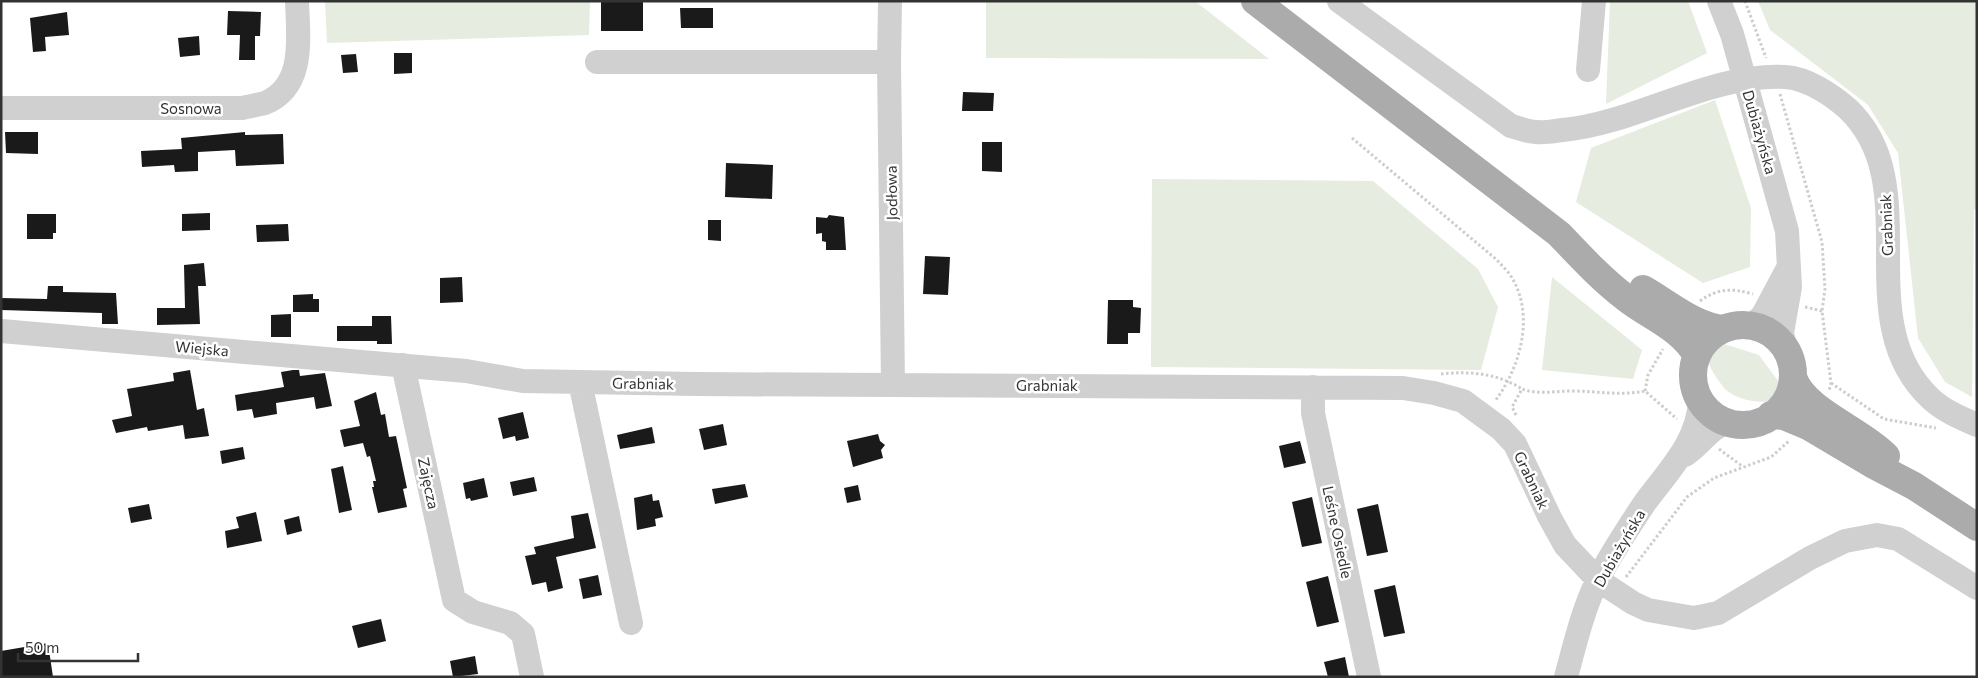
<svg xmlns="http://www.w3.org/2000/svg" width="1978" height="678" viewBox="0 0 1978 678" font-family="Commissioner,sans-serif">
  <rect width="100%" height="100%" fill="#fff"/>
  <path fill="#e6ecdf" d="M325,1H590L589,35L327,43Z
    M986,1H1195L1269,59L986,58Z
    M1610,1H1688L1707,53L1606,104Z
    M1758,1H1977V209L1974,210L1972,397L1945,382L1918,338L1898,153L1868,105L1770,30Z
    M1715,100L1751,208L1750,267L1703,283L1576,202L1591,148Z
    M1152,179L1373,181L1478,269L1498,307L1481,370L1151,367Z
    M1552,277L1642,350L1633,379L1542,370Z
    M1721,343L1759,355L1781,385L1774,399C1764,406 1734,399 1725,389C1719,382 1709,368 1707,358L1716,345Z"/>
  <path fill="#1a1a1a" d="M601,1H643V31H601Z
    M680,8H713V28H681Z
    M228,11L261,12L260,36H255V60H239L240,35H227Z
    M67,12L69,35L45,37L46,51L33,52L30,18Z
    M199,36L200,55L180,57L178,38Z
    M394,53H412V73L394,74Z
    M356,54L358,72L343,73L341,55Z
    M963,92L994,93L993,111H962Z
    M5,132H38V154L6,153Z
    M245,132V135L283,134L284,164L236,166L235,150L198,152V171L175,172L174,165L142,167L141,151L182,149L181,138Z
    M982,142H1002V172L982,171Z
    M726,163L773,165L772,199L725,197Z
    M210,213V230L182,231V214Z
    M27,214H56V233H53V239H27Z
    M829,215L844,217L846,250H826V242L822,241V233L816,234V217L827,218Z
    M708,220H721V241L708,240Z
    M288,224L289,241L257,242L256,225Z
    M925,256L950,257L948,295L923,294Z
    M204,263L206,286H198L200,324L157,325V308H185L184,265Z
    M462,277L463,302L440,303V278Z
    M48,286H63V292L116,293L118,324H102V313L1,310V298L47,299Z
    M313,294V299H319V312H293V295Z
    M1108,300H1133V307L1141,308L1140,333H1128V344H1107Z
    M291,314V337H271V315Z
    M372,316H391L392,344H377V341H337V326H372Z
    M190,370L197,410L204,408L209,436L185,439L183,425L148,431L147,427L116,433L112,420L132,416L127,389L174,381L173,373Z
    M293,370H299L300,376L325,373L332,406L316,409L314,397L276,403L277,414L254,418L252,409L237,411L235,395L284,387L281,372Z
    M376,392L381,415L385,414L389,437L396,436L407,488L403,489L407,507L378,513L372,487H374L373,481H376L370,456L367,457L363,443L344,447L340,430L360,426L354,401Z
    M523,412L529,438L516,441L515,436L503,439L498,418Z
    M723,424L727,445L704,450L699,429Z
    M652,427L655,443L620,449L617,435Z
    M878,434L880,441L885,445L881,450L883,458L853,467L847,441Z
    M1300,441L1306,463L1284,468L1279,446Z
    M243,447L245,459L222,464L220,451Z
    M343,466L352,510L339,513L331,469Z
    M534,477L537,491L513,496L510,482Z
    M484,478L488,497L471,501L470,498L466,499L463,483Z
    M745,484L748,497L715,504L712,489Z
    M858,485L861,500L847,503L844,488Z
    M652,494L653,501L659,500L663,517L655,519L656,526L637,530L634,498Z
    M1312,497L1322,543L1302,547L1292,502Z
    M149,504L152,519L131,523L128,508Z
    M1378,504L1388,552L1367,556L1357,509Z
    M256,512L262,541L227,548L225,531L239,528L236,517Z
    M588,513L596,548L556,557L563,588L548,592L546,582L532,585L525,556L536,554L534,547L574,538L571,516Z
    M299,516L302,531L287,535L284,520Z
    M598,575L602,595L583,599L579,579Z
    M1328,576L1339,622L1317,627L1306,582Z
    M1395,585L1405,633L1384,637L1374,590Z
    M381,619L386,641L358,648L352,626Z
    M48,643L53,677H1V651Z
    M475,656L478,674L453,677L450,661Z
    M1345,657L1349,677H1328L1324,662Z"/>
  <g fill="none" stroke-linecap="round" stroke-linejoin="round">
    <path stroke="#cdcdcd" stroke-width="3" stroke-dasharray="2.5 2.5" stroke-linecap="butt" d="M1745,1L1766,58
      M1780,94L1822,242L1825,289L1822,311L1831,383L1829,391
      M1352,138L1497,260C1502,266 1509,272 1512,278C1535,316 1520,368 1495,401
      M1700,301C1718,288 1732,288 1753,294
      M1805,307L1822,311
      M1441,374C1470,371 1497,373 1522,389
      M1831,383L1884,419L1936,428
      M1645,391L1648,375L1663,349
      M1516,415L1512,407L1522,389C1538,395 1555,391 1572,391C1598,391 1619,396 1645,391L1677,419
      M1719,449L1742,466
      M1626,577L1687,497L1714,478L1771,457L1789,441"/>
    <path stroke="#d0d0d0" stroke-width="24" d="M890,1L889,62L893,384
      M1339,1L1511,126C1519,128 1528,132 1536,132C1545,133 1554,131 1563,130C1637,123 1711,73 1785,77C1807,78 1832,95 1848,109C1929,186 1846,320 1931,399C1944,411 1961,418 1977,425
      M1719,1L1732,34L1787,231L1790,287L1782,333L1786,350
      M597,62H889
      M1588,70L1594,1
      M1,108H242C250,106 258,105 265,103C306,86 298,37 297,1
      M1752,326L1763,315L1787,270
      M1,331L466,371L523,381L696,384L1403,388L1434,393L1463,401L1501,429L1515,444L1550,518L1565,545L1598,580L1633,603L1648,610L1694,618L1718,613L1810,558L1845,541L1877,535L1898,539L1977,588
      M403,365L454,600L473,612L510,623L523,634L532,677
      M580,382L631,623
      M1313,387V413L1369,677
      M1685,455C1700,446 1711,426 1729,422
      M1566,677C1575,644 1583,609 1598,579C1611,554 1628,528 1644,504C1667,472 1699,442 1700,399"/>
    <path stroke="#ababab" stroke-width="28" d="M1255,1L1559,234C1580,256 1601,279 1626,298C1650,317 1682,328 1697,356
      M1643,289C1668,303 1695,327 1724,329
      M1693 375a50 50 0 1 1 100 0a50 50 0 1 1-100 0Z
      M1793,377C1804,411 1860,429 1886,456
      M1771,415L1784,416L1808,426L1872,464L1914,486L1977,527"/>
  </g>
  <g text-anchor="middle" dominant-baseline="central" stroke-width="5" stroke-linejoin="round" paint-order="stroke">
    <g font-size="15" fill="#333" stroke="#fff">
      <text x="191" y="108">Sosnowa</text>
      <text transform="translate(1760 132) rotate(74)">Dubiażyńska</text>
      <text transform="translate(891 193) rotate(-91)">Jodłowa</text>
      <text transform="translate(1886 225) rotate(-92)">Grabniak</text>
      <text transform="translate(202 348) rotate(5)">Wiejska</text>
      <text transform="translate(643 383) rotate(1)">Grabniak</text>
      <text x="1047" y="385">Grabniak</text>
      <text transform="translate(1532 480) rotate(65)">Grabniak</text>
      <text transform="translate(429 483) rotate(78)">Zajęcza</text>
      <text transform="translate(1338 532) rotate(78)">Leśne Osiedle</text>
      <text transform="translate(1619 548) rotate(-60)">Dubiażyńska</text>
    </g>
  </g>
  <rect width="1978" height="678" fill="none" stroke="#333333" stroke-width="5"/>
  <path d="M18 653v8h120v-8" fill="none" stroke="#333333" stroke-width="2.5"/>
  <text x="25" y="653" font-size="15" fill="#333333" stroke="#ffffff" stroke-width="4" paint-order="stroke">50 m</text>
</svg>
